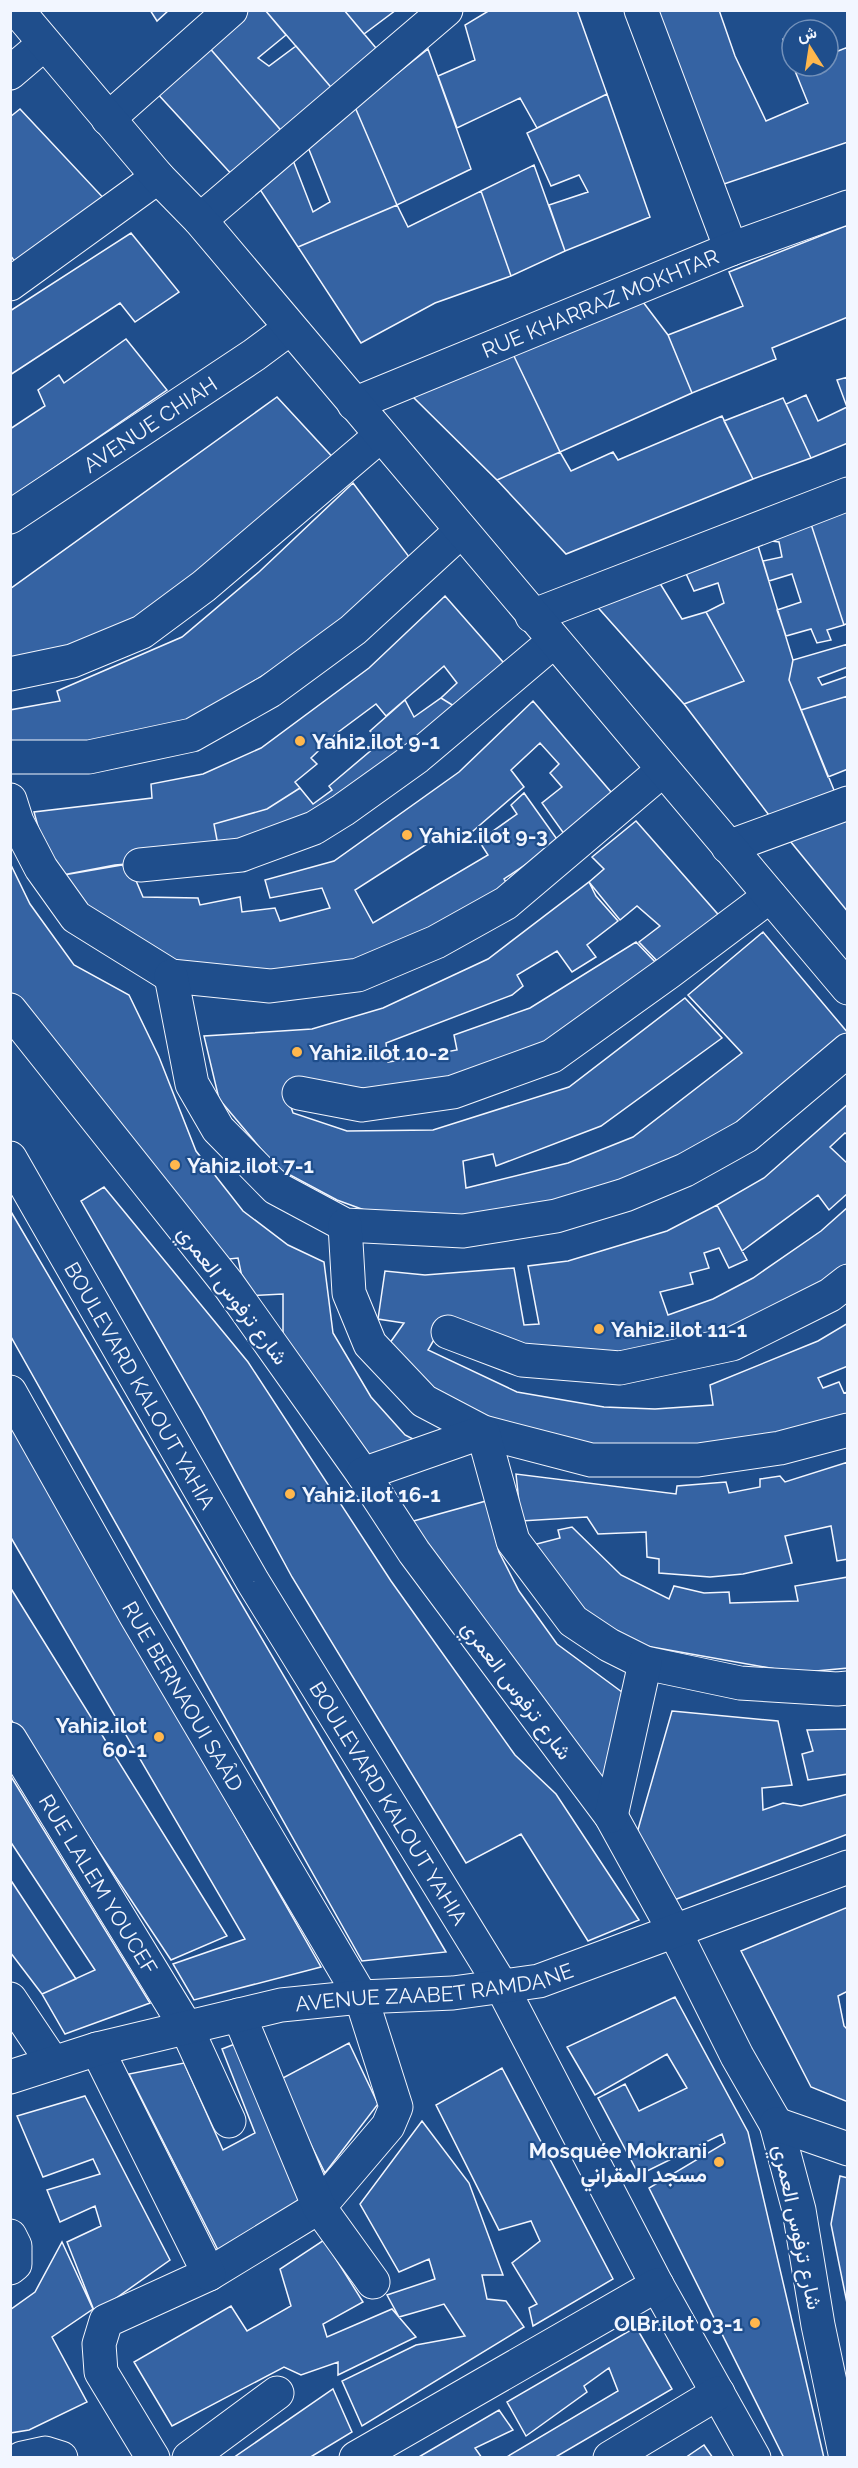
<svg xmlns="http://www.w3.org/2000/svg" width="858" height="2468" viewBox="0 0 858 2468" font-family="Raleway,Vazirmatn,sans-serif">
  <rect width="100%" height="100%" fill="#1f4e8c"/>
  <path fill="#3563a3" stroke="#f2f6ff" stroke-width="1.5" d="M150,10H169L157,21Z
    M247,10H265L286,35L258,58L269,66L296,46L335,92L285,135L207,45Z
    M265,10H344L381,54L335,92Z
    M344,10H396L364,34Z
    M490,10H577L607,94L537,128L520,98L457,128L438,76L475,60L465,25Z
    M651,10H719L735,56L766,121L808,103L793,66H828V44L833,53L848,47V142L718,186Z
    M792,34V62L783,39Z
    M207,45L285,135L235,178L155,91Z
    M428,49L471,169L397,205L355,107Z
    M607,94L650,217L565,251L549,205L588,192L579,175L551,186L527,133Z
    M355,107L397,205L298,247L257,185L291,155L313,212L330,202L306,142Z
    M20,109L110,205L19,267L10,255V117Z
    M534,165L565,251L511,276L481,191Z
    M481,191L511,276L435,303L361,343L298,247L397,205L408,227Z
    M848,225V317L772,348L776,359L692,393L668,335L743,306L729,272Z
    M131,233L179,292L135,322L120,303L10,375V311Z
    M640,298L668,335L692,393L560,452L512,352Z
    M126,339L167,390L10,498V429L45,406L38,390L59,375L64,383Z
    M512,352L560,452L497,480L410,394Z
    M848,377V443L811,458L786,404L806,395L818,421L847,407L837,380Z
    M277,397L338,463L121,631L10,667V589Z
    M783,398L811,458L753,479L724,421Z
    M722,416L753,479L566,554L497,480L560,452L571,471L613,452L618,460Z
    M353,483L416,566L322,638L171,734L10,748V710L60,701L57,691L182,637L259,572Z
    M848,504V623L844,625L809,518Z
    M809,518L844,625L827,630L831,640L817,643L811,629L786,636L777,610L801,602L792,574L769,581L763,561L782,557L779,542L756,539Z
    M756,539L793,660L789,680L836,795L772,819L684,704L744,681L706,612L724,603L718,583L694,591L683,567Z
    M656,577L682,619L706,612L744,681L684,704L593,602Z
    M445,596L510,670L462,711L441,698L457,683L444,666L386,716L376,704L337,733L311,758L317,764L295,782L300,788L267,809L214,824L220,856L115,865L52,877L34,812L152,798L151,784L203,774L261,748L369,668Z
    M848,644V667L818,678L822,685L848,676V696L801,710L789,680L793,660Z
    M848,696V769L828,777L801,710Z
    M441,698L462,711L293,829L220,856L214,824L267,809L300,788L313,804L332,790L329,786L381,742L370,731L405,700L414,717Z
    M533,701L617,799L567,838L542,803L562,787L550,773L559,764L540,743L511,770L524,787L458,844L447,831L355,890L373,923L488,855L479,841L517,814L511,805L524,793L559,842L504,879L508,885L348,975L183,968L102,924L52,877L122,865L134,876L143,897L198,898L200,905L240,897L242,912L275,908L280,921L330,908L322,888L270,898L265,880L334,861L459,772Z
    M848,813V912L786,836Z
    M636,821L723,920L662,966L639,942L660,926L637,906L620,920L589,882L604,869L592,857Z
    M10,863L30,904L74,965L129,995L159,1057L196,1151L243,1211L288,1245L324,1262L333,1333L371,1397L405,1435L413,1439L364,1465L283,1342V1294L246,1296L238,1258L220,1260L10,995Z
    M589,882L596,896L618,921L587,945L596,957L572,972L557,951L517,975L523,986L512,995L386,1043L388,1062L457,1050L454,1035L530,1008L636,942L658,965L546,1049L447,1081L366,1093L286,1092L293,1113L347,1131L433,1130L569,1087L685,998L722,1038L601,1126L496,1166L493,1154L463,1161L466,1188L568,1163L633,1137L742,1053L688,995L763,932L848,1033L738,1125L654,1168L553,1202L462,1219L367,1211L337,1200L277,1168L219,1099L204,1036L312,1029L383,1008L488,959Z
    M848,1104V1135L845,1133L830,1147L848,1164V1193L829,1210L818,1195L742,1251L717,1205L764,1178Z
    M104,1187L248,1362L391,1581L515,1755L556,1794L639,1920L588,1941L521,1834L466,1863L292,1577L202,1411L81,1201Z
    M717,1205L747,1260L729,1268L719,1248L704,1253L709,1268L690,1273L693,1284L660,1292L668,1315L713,1299L753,1278L821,1231L848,1207V1269L710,1338L585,1357L439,1331L428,1350L517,1392L604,1407L655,1409L713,1405L710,1385L818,1341L848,1323V1366L818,1378L823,1388L839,1382L844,1393L848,1392V1421L734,1448H569L441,1402L387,1347L404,1323L378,1319L385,1271L425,1275L514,1268L524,1325L539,1324L528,1266L568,1261L667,1231Z
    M10,1210L446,1952L362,1961L10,1335Z
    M10,1421L321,1967L194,2000L173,1964L245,1939L10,1536Z
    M848,1462V1559L837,1561L831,1526L785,1536L792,1563L743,1574L710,1577L659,1573V1559L647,1557L646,1532L598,1534L587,1517L521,1521L516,1474L676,1494L677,1486L726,1482L729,1493L760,1487V1479L780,1476L785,1482Z
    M486,1501L499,1552L519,1591L557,1644L630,1698L611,1798L410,1522Z
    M572,1527L621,1575L669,1599L674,1586L704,1593L729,1592L730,1603L798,1601L795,1586L848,1577V1668L805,1672L787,1671L635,1644L598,1626L533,1545L560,1538L558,1530Z
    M10,1587L227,1936L171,1960L10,1718Z
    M672,1711L778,1721L792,1785L762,1788L763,1810L783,1803L801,1806L848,1794V1834L674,1900L635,1840Z
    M848,1729V1774L808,1780L802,1754L813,1751L807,1730Z
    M10,1775L150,2003L65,2034L42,1994L95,1970L10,1841Z
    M10,1879L76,1979L42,1994L10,1952Z
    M848,1907V1991L838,1996L844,2026L848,2030V2102L811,2087L741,1951Z
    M675,1997L748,2132L824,2458H784L649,2188L725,2143L722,2134L639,2175L598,2098L625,2084L639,2111L687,2088L667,2054L595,2095L567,2047Z
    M240,2042L299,2201L218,2250L129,2074L184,2063L223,2150L255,2133L222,2049Z
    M349,2043L378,2104L325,2173L279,2080Z
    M502,2068L613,2279L533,2326L529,2308L537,2304L512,2263L540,2241L531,2221L499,2230L436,2105Z
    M85,2096L170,2260L95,2313L67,2242L101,2226L95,2206L60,2222L47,2190L100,2174L93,2159L43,2177L17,2116Z
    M422,2121L469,2183L503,2275H482L487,2299L506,2301L524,2327L362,2426L342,2381L416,2345L465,2336L444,2304L399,2317L387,2295L435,2279L429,2259L399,2272L360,2204Z
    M840,2176L848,2178V2308L831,2224Z
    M324,2240L363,2302L323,2324L327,2337L392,2309L416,2337L338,2375V2362L301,2375L284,2367L172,2426L134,2362L231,2306L247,2331L291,2306L280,2269Z
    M62,2242L93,2309L52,2337L87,2402L29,2430L10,2433V2310L35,2292Z
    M636,2327L672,2389L554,2458H505L618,2391L609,2368L584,2386L587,2392L526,2436L507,2402Z
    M333,2389L352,2432L309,2458H233Z
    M499,2410L513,2430L475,2448L482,2458H417Z
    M704,2445L713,2458H685Z"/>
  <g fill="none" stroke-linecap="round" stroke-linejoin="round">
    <g stroke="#f2f6ff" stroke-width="35">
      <g id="minor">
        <path d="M641,10L731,249"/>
        <path d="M10,73L44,44"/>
        <path d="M108,119L231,10"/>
        <path d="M200,220L446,10"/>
        <path d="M10,284L158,177"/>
        <path id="s1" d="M354,404L731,249L848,207"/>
        <path id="s2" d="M10,517L254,355L289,329"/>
        <path d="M532,616L848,494"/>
        <path d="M10,674L72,661L142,632L204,586L380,436"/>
        <path d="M10,757H89L192,735L270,691L353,630L461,531"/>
        <path d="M10,800L17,822L41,868L76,917L171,976L270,986L358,975L436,942L506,903L663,770"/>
        <path d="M728,847L848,803"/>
        <path d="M140,865L241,855L314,828L343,810L417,757L553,642"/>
        <path d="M171,976L192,1084L218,1129L276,1188L345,1225L463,1231L556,1216L625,1195L685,1170L746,1136L848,1050"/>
        <path d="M10,1010L228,1284L363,1474L414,1552L611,1816L675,1932L737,2056L776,2124L799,2210L818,2325L846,2458"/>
        <path d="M299,1093L362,1105L453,1092L552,1056L669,972L770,896"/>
        <path id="s3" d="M10,1158L253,1582L502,1987L657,2285L754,2458"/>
        <path d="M345,1225L349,1293L370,1344L424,1401L483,1432L591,1460H698L780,1448L848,1430"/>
        <path d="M448,1332L522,1360L620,1368L732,1344L830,1295L848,1281"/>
        <path id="s4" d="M10,1392L136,1616L361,1997L396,2107L388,2126L319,2207L209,2274L106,2321L99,2344L101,2372L153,2458"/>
        <path d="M363,1474L483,1432L513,1541L573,1621L609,1645L645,1663L740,1683L837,1689L848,1688"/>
        <path id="s5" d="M10,1739L186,2027L229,2121"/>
        <path d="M611,1816L645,1663"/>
        <path d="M10,1999L53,2063"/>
        <path d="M239,2015L319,2207L373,2282"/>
        <path d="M97,2049L209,2274"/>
        <path d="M776,2124L848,2149"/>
        <path d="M10,2236L15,2246V2264L10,2268"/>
        <path d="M22,2458L45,2453L61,2458"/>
        <path d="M189,2458L277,2393"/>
        <path d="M356,2458L657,2285"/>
        <path d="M610,2458L718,2393"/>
      </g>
    </g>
    <g stroke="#f2f6ff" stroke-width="35">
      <g id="major">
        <path d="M17,10L158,177L200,220L848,988"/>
        <path id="s6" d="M10,2077L97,2049L281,2005L361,1997L453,1993L539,1981L848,1867"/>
      </g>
    </g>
    <use href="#minor" stroke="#1f4e8c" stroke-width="33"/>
    <use href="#major" stroke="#1f4e8c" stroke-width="33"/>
  </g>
  <g fill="#ffb74d" stroke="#1f4e8c" stroke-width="2">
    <circle cx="300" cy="741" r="6"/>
    <circle cx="407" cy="835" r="6"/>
    <circle cx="297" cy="1052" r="6"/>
    <circle cx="175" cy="1165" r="6"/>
    <circle cx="599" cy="1329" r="6"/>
    <circle cx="290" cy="1494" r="6"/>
    <circle cx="159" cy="1737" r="6"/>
    <circle cx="719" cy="2162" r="6"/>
    <circle cx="755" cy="2323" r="6"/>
  </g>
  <g text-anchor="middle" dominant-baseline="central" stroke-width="4.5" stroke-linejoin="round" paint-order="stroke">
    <g font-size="21" fill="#f2f6ff" stroke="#1f4e8c">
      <text stroke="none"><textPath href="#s1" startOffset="266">RUE KHARRAZ MOKHTAR</textPath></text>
      <text stroke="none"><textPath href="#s2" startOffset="168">AVENUE CHIAH</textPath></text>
      <text transform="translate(233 1295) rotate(53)">شارع ترفوس العمري</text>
      <text stroke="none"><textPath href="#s3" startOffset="262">BOULEVARD KALOUT YAHIA</textPath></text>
      <text transform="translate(517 1690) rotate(53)">شارع ترفوس العمري</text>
      <text stroke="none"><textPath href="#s4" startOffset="350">RUE BERNAOUI SAÂD</textPath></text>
      <text stroke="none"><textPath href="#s3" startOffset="748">BOULEVARD KALOUT YAHIA</textPath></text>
      <text stroke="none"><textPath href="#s5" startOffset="170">RUE LALEM YOUCEF</textPath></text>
      <text stroke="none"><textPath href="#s6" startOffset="435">AVENUE ZAABET RAMDANE</textPath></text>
      <text transform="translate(798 2227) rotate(78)">شارع ترفوس العمري</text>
    </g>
    <g font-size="21" font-weight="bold" fill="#f2f6ff" stroke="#1f4e8c" text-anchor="start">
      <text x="312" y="741">Yahi2.ilot 9-1</text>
      <text x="419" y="835">Yahi2.ilot 9-3</text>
      <text x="309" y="1052">Yahi2.ilot 10-2</text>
      <text x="187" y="1165">Yahi2.ilot 7-1</text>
      <text x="611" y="1329">Yahi2.ilot 11-1</text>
      <text x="302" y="1494">Yahi2.ilot 16-1</text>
      <text x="147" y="1725" text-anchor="end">Yahi2.ilot<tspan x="147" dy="24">60-1</tspan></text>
      <text x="707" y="2150" text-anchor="end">Mosquée Mokrani<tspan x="707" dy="24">مسجد المقراني</tspan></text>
      <text x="743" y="2323" text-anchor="end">OlBr.ilot 03-1</text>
    </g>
  </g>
  <rect width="858" height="2468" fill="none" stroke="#f2f6ff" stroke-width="24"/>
  <g transform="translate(810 48) rotate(348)"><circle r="28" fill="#1f4e8c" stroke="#7391ba" stroke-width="1.5"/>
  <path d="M0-4.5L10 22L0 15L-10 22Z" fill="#ffb74d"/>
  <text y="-9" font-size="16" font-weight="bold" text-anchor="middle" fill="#f2f6ff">ش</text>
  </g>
</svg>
